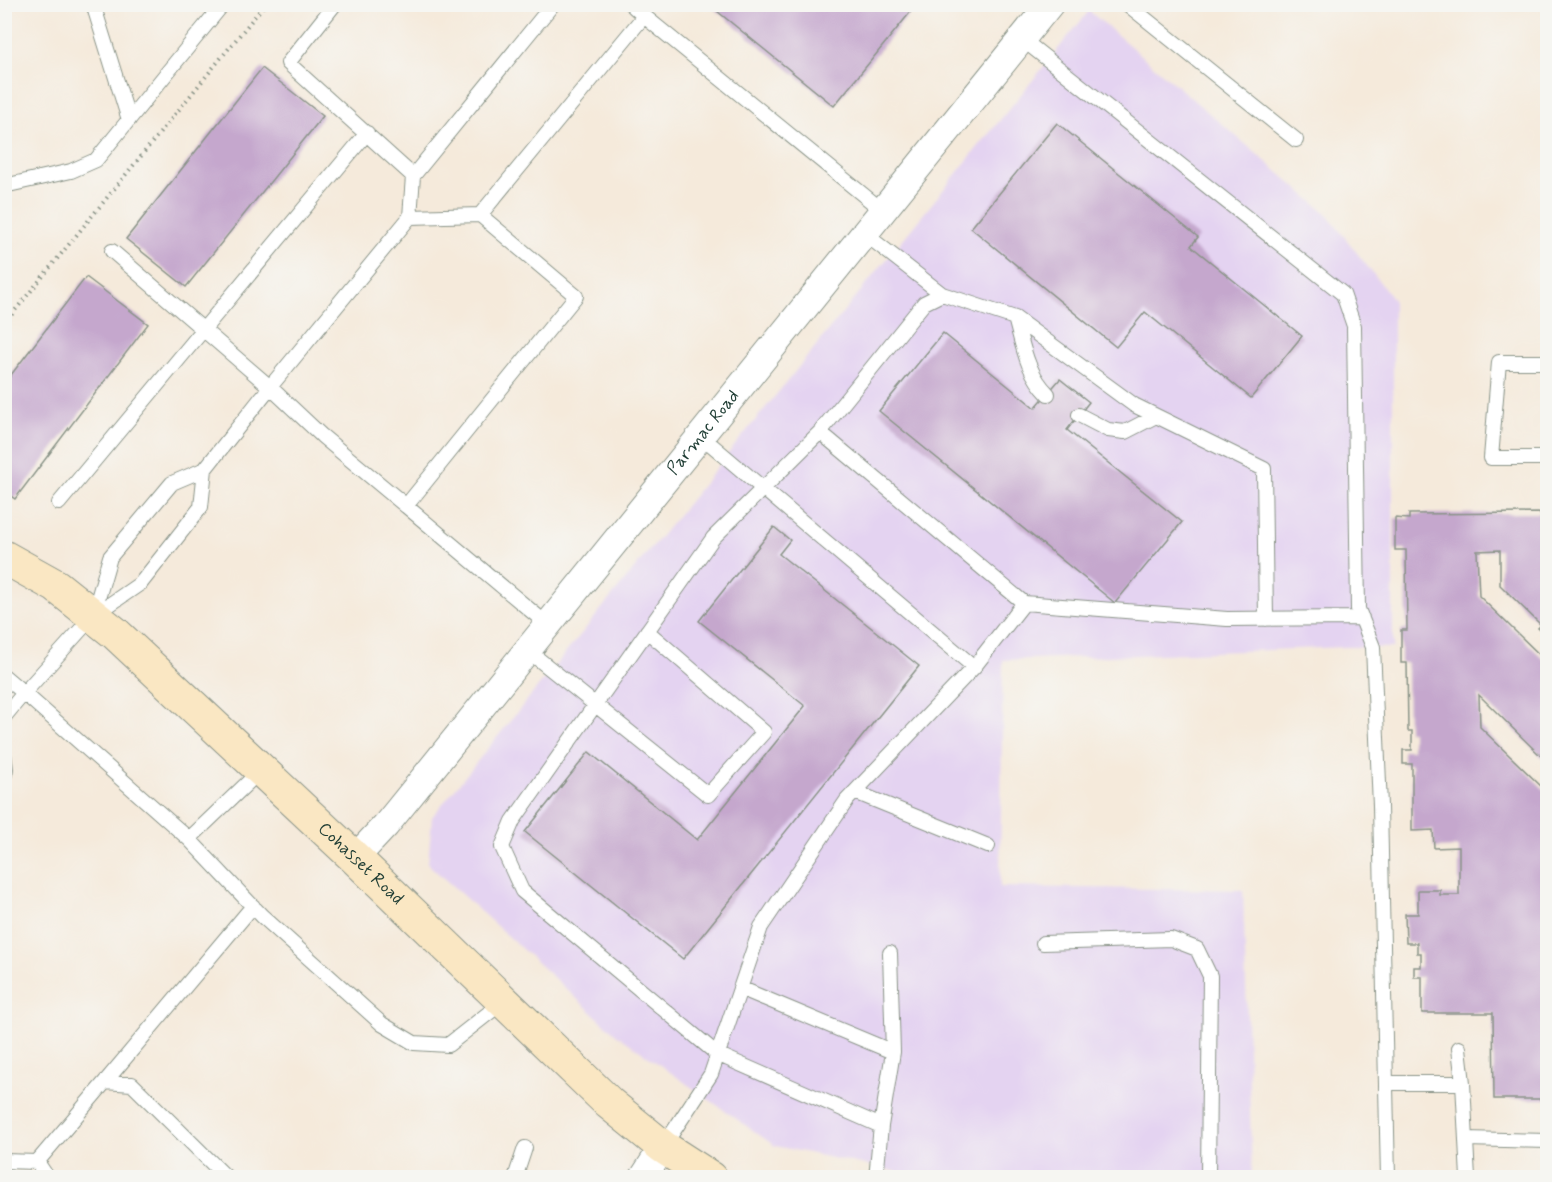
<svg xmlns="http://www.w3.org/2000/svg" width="1552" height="1182" viewBox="0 0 1552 1182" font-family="Mynerve,sans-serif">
  <rect width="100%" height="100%" fill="#f6f6f2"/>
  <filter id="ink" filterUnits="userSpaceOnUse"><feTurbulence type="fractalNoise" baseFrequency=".0167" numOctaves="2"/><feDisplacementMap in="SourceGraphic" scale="12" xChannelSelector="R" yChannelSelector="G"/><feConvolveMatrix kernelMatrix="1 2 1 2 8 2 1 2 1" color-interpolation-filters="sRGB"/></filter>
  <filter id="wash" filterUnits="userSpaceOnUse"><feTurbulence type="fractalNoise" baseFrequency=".008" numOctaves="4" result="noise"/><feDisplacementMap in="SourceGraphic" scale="24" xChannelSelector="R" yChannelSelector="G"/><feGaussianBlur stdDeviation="1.35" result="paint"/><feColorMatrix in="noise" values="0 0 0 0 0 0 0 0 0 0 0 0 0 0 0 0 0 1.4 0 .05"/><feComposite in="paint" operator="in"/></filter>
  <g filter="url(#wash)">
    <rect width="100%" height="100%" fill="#f5eadb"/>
    <path fill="#e4d3f1" d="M1089,11L1325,212L1393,299V648L1349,647L1003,660L1000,887L1243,890L1252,1177H923L775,1146L616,1034L428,864L432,817Z"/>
    <g id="blocks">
      <path fill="#c5a7cd" d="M715,4H917L834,106L712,7Z
        M262,68L323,116L186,287L126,239Z
        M1057,123L1198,237L1191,246L1302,336L1251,398L1145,312L1116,347L971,228Z
        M86,277L148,324L15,499L4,491V384Z
        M943,333L1035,408L1060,379L1089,402L1067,430L1182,522L1115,603L879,411Z
        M1548,513V637L1538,628L1541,625L1500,585V550L1477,551L1479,596L1548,663V763L1479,695L1480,727L1544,789L1548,785V1099H1494L1493,1013H1422V977H1414V967H1421V953H1417V943H1406L1405,914H1418V890H1440V895H1459V847L1434,848L1433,830L1412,831V764H1403V750H1412V731H1408L1407,663H1401V630H1407L1406,550H1395V518L1409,519V514Z
        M774,527L790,540L779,554L919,666L683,959L525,832L589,752L697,840L805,706L699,621Z"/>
    </g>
  </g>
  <g filter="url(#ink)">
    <use href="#blocks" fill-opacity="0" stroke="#8a9488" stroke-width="1.5"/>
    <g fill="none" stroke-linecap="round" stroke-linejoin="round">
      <g stroke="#8a9488" stroke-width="16">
        <path id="lane" d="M93,4L129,120
          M335,4L288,63L413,176
          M631,4L644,16
          M1127,4L1296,140
          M1022,39L1343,294L1354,326L1358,609L1373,647L1380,806L1388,1178
          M4,186L71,171L96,160L223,4
          M410,217L413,176L553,4
          M865,234L942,294L1015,318L1134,405L1264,469L1266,619
          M112,251L270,387L410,217L480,215
          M1015,318C1023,346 1027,373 1048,394
          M1548,362H1499L1491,458H1548
          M1079,415L1108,430L1125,432L1156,416
          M820,432L924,303L942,294
          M701,436L974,667
          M205,469L270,387L322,436L406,506L576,296L480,215L644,16L883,211
          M59,503L367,133
          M406,506L548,625
          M527,650L708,795L764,732L647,631
          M4,676L24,693L93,616L141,583L201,507L205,469L172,483L110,557L93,616
          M4,717L24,693L189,839L262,916L382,1024L414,1043L448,1045L504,1001
          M4,754L6,769L4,777
          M855,792L988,846
          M189,839L261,770
          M1043,943L1171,939L1197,949L1210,976L1208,1178
          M890,953L893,1052
          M740,988L893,1052L881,1126L717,1054L522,891L502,847L513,821L713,538L820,432L1024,603
          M1459,1048L1463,1083L1468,1178
          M105,1082L253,906
          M1386,1083H1463
          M1466,1139L1548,1141
          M663,1147L711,1074L761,927L847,800L974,667L1024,603L1227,619L1362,618
          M4,1161L37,1162L48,1178
          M37,1162L105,1082L132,1084L227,1178
          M515,1178L525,1148
          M876,1178L881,1126"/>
      </g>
      <g stroke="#8a9488" stroke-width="29">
        <g id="street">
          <path id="s1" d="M355,858L386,825L1050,4"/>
          <path d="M643,1178L663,1147"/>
        </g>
      </g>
      <g stroke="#8a9488" stroke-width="35">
        <g id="secondary">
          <path id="s2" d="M4,557L56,586L115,633L355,858L609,1103L663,1147L711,1178"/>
        </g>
      </g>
      <path stroke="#8a9488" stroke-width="4" stroke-dasharray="1.5 4.5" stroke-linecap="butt" d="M4,324L265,4"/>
      <use href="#lane" stroke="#fff" stroke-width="14"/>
      <use href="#street" stroke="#fff" stroke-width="27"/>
      <use href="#secondary" stroke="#fae7c3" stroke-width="33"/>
    </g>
  </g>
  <g text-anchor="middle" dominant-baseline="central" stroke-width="6" stroke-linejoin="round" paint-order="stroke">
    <g font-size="18" fill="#1f3d34" stroke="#f6f6f2">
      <text stroke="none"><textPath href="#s1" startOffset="550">Parmac Road</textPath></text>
      <text stroke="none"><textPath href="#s2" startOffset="472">Cohasset Road</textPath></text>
    </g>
  </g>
  <rect width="1552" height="1182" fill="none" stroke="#f6f6f2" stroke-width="24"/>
</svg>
